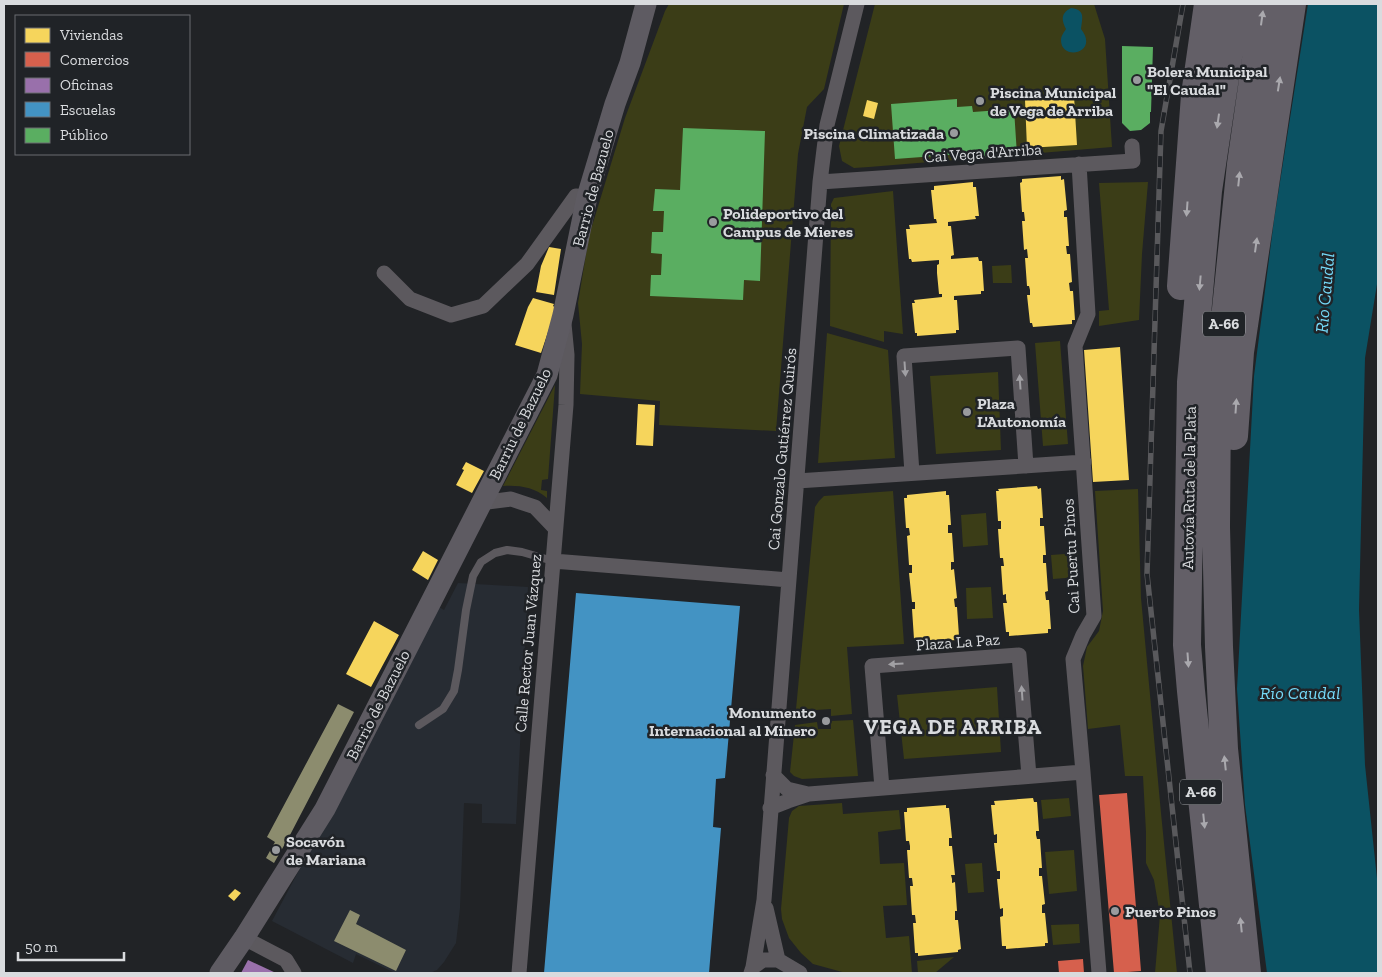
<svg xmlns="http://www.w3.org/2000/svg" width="1382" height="977" viewBox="0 0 1382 977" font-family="'Zilla Slab',serif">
  <rect width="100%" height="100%" fill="#212326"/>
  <path fill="#272c33" d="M458,583L528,587L516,824L482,823V804L464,803L460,908L456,943L444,962L437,970L430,973H395L356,954L353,963L272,921L439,607L444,610Z"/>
  <path fill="#3b3d17" d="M669,4H844L824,89L807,107L798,154L776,431L659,425L660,401L580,394L582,344L578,303L589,236L625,118L665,11Z
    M875,4H1094L1105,39L1112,147L869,167L854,168L842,161L839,146Z
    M1148,182L1142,254L1139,320L1099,326V311L1109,310L1099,183Z
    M893,191L903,334L884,331V342L830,326L831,204L834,198Z
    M1011,265L1012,283H993L992,266Z
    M827,333L888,350L895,458L818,463Z
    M1060,341L1068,444L1043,446L1035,343Z
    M998,372L1001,450L936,454L930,376Z
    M555,385L548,479L542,480L541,490L547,491V498C534,487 519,485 503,486Z
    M1138,489L1141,598L1161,813L1177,973H1155L1160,915L1154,880L1146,863V832L1143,776H1125L1120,725L1088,729L1083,666L1087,647L1099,631L1103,611L1095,491Z
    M893,491L904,644L847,647L852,714L831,716V709L816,710L814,719L795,720L815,507L819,501L824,496Z
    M986,513L988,545L963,547L961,515Z
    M1078,553V577L1053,579L1051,555Z
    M991,587L993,618L967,619L966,588Z
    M997,687L1001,752L904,759L897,695Z
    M853,720L858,776L802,779L794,776L790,772L795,725L817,722L818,729H831V721Z
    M1069,798L1071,816L1043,819L1041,800Z
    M842,803L843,814L899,810L901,829L878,832L880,864L904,863L907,905L883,906L886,938L909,936L912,973H846L813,964L801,953L789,938L782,919L781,909L789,818L792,811L799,806Z
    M1074,850L1077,891L1049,894L1045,852Z
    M982,863L984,892L968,893L965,864Z
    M1079,924L1080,943L1053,945L1051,925Z
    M954,957L935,973H918L917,961Z"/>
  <path fill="#0b5263" d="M1308,4H1378V278L1365,358L1359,610L1365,765L1378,888V973H1267L1245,805L1237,689L1254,376L1274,220Z
    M1071,8C1086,10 1082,18 1081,29C1100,53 1061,62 1061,40C1061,36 1064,32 1066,29C1061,20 1061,13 1071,8Z"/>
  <path fill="#f6d55c" d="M1074,96L1077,145L1027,148L1025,100Z
    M867,100L878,103L874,119L863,116Z
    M1061,176V180L1064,179L1067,210L1064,211V217H1067L1069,246H1066L1067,254H1070L1072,282L1069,283L1070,291H1073L1075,320H1072V324L1033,327L1032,323H1030L1027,295H1030V290L1029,286H1027L1025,258H1028L1027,249L1024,250L1022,221H1025L1024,212H1022L1020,183L1022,182V179Z
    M973,182V187H976L979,216H975L976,219L948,222V226H951L954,255L951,256V259L978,257L979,261H982L984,291H981V294L954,296V300H957L959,330H956V333L917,336V333H915L912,303H915L914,300L942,297V294H939L937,273V265L939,264V260L912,262L911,259H909L906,229H910L909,225L937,223L936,219H934L931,190H934V186Z
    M549,247L561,249L554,295L536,292L541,266Z
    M533,298L554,304L553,306L556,308L541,353L515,345L528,307Z
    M1120,347L1129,480L1093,482L1084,350Z
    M638,404L655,405L653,446L636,445Z
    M466,462L484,471L472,493L456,485L464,470L462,469Z
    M1037,486L1038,489L1041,488L1043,518H1040V526H1044L1046,555H1043V563H1046L1048,591L1045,592L1046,600H1049L1051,629H1048V633L1009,636V632H1006L1003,603H1007L1006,599V594L1003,595L1001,566H1004L1003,558H1000L998,529H1001V521H998L996,491H999L998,489Z
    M946,491V495H949L951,525H948V533H952L954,562H951V570L954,569L957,598L954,599L955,607H957L959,636H956V640L917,643V639H914L912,609H915V602H912L909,573H912V565H909L907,536L910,535L909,528H906L904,498H907V495Z
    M423,551L438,560L428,580L412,570Z
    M374,621L399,635L371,687L346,674Z
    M1033,798L1034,802H1037L1039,831H1036V835L1037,839H1040L1042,868H1039V876H1042L1045,904L1042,905V913H1045L1048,943H1045V946L1006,949V946H1002L1000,917L1003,916V908L1000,909L997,879H1000V871H997L994,843H997V834L994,835L991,805H995L994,801Z
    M946,805V808H949L952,838H949V846H952L955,875H951L952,879V883L955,882L957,911H955V920H958L961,949L958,950V952L918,956V953H915L913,923H916L915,915H912L910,886H913L912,878H909L907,850H910V846L909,841H906L904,812H907V808Z
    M235,889L241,893L234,901L228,896Z"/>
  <path fill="#d6604d" d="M1127,793L1141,971L1114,973L1099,795Z
    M1083,959L1084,973H1059L1058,961Z"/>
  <path fill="#9970ab" d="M248,960L276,973H241Z"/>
  <path fill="#4393c3" d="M576,593L740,606L725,778L716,779L713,827L721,828L709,973H544Z"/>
  <path fill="#5aae61" d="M1122,46L1153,47L1151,112H1150V123L1141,130L1130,131L1122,123Z
    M957,99V107L972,106L973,112L1014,109L1017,155L976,158V153L895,159L891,104Z
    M683,128L765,131L760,281L744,280L743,300L650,296L651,275H661L662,254L651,253L652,232H663L664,211H653L655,189L680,190Z"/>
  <path fill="#8c8c6e" d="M338,704L354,712L290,835L274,863L266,858L275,842L267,837Z
    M350,910L360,915L356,924L406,950L396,971L334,941Z"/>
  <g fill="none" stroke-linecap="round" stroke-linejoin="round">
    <path stroke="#5c595e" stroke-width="8" d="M419,725L443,709L454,691L458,670L466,610L473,576L481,562L495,553L507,550L522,552L553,561"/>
    <path stroke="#5c595e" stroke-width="15" d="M1079,164L1088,314L1075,346L1094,616L1083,635L1073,659L1083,772L1099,973
      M820,182L1133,161L1132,146
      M384,273L410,299L451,315L483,306L527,264L576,196L587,197
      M912,473L904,356L1018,348L1026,466
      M797,481L1084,462
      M480,503L511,499L535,507L555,528
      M553,561L789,580
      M773,775L787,789L808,794
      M882,788L872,666L1019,655L1029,776
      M770,808L788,801L809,794L1083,772
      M766,908L778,960
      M244,938L286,960L294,973
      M753,967L763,960H778L800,973
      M519,973L566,405L567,355L564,324
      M751,973L753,967L764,900L820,182L827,125L857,4"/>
    <path stroke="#5e5b62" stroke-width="21" d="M220,973L244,938L325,809L547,375L563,315L587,197L615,104L630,63L646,4"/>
    <path stroke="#635f67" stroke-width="28" d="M1181,286L1195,95L1208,4
      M1234,436L1240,352L1292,4
      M1220,973L1191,691L1187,645L1191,382L1208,191L1236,4
      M1247,973L1224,749L1219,647L1216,527L1217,396L1241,164L1264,4"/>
    <g stroke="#59595c" stroke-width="5.5">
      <path id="rail" d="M1183,4L1161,131L1147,574L1190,973"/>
    </g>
    <use href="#rail" stroke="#202327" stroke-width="4" stroke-dasharray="11" stroke-linecap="butt"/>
  </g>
  <defs><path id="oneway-solid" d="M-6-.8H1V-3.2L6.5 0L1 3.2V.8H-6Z" transform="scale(1.25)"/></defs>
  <g fill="#aaa9ae">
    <use href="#oneway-solid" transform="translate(1262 18) rotate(-82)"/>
    <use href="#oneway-solid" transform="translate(1279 84) rotate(-81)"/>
    <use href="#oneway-solid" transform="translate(1218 121) rotate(98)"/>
    <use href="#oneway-solid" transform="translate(1239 179) rotate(-84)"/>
    <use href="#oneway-solid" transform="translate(1187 209) rotate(94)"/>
    <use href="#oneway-solid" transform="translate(1256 245) rotate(-82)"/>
    <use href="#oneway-solid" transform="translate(1200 283) rotate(95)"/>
    <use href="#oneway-solid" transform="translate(1236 406) rotate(-86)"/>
    <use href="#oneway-solid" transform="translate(1188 660) rotate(86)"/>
    <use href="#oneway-solid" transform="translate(1225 763) rotate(-96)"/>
    <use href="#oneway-solid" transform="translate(1204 821) rotate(84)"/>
    <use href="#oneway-solid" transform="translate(1241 925) rotate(-96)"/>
  </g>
  <g fill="#a1a0a4">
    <use href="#oneway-solid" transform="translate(905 369) rotate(86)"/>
    <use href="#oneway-solid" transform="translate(1020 382) rotate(-94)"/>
    <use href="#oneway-solid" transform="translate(896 664) rotate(176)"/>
    <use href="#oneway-solid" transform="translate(1022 693) rotate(-94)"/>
  </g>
  <g fill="#999b9e" stroke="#202327" stroke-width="2">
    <circle cx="1137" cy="80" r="5"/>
    <circle cx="980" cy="101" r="5"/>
    <circle cx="954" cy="133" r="5"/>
    <circle cx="713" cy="222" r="5"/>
    <circle cx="967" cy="412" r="5"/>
    <circle cx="826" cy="721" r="5"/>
    <circle cx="276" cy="850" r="5"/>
    <circle cx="1115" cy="911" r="5"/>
  </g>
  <g text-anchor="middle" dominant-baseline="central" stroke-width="5" stroke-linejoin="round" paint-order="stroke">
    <g fill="#202327" stroke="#a2a4a7" stroke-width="1">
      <rect x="1203" y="311.5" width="42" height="25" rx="4"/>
      <rect x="1180" y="779.5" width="42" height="25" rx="4"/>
    </g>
    <g font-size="15" font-weight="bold" fill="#d9dbde">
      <text x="1224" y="324">A-66</text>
      <text x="1201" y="792">A-66</text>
    </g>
    <g font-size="16" font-weight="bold" fill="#d9dbde" stroke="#202327" text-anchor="start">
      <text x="1147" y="71">Bolera Municipal<tspan x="1147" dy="18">"El Caudal"</tspan></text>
      <text x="990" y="92">Piscina Municipal<tspan x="990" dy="18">de Vega de Arriba</tspan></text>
      <text x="944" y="133" text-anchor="end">Piscina Climatizada</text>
      <text x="723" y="213">Polideportivo del<tspan x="723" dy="18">Campus de Mieres</tspan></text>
      <text x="977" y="403">Plaza<tspan x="977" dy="18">L'Autonomía</tspan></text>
      <text x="816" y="712" text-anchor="end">Monumento<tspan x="816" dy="18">Internacional al Minero</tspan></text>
      <text x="286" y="841">Socavón<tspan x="286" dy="18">de Mariana</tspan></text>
      <text x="1125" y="911">Puerto Pinos</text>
    </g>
    <g font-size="16" fill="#d9dbde" stroke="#202327">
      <text transform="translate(983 153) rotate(-4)">Cai Vega d'Arriba</text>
      <text transform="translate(593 188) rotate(-75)">Barrio de Bazuelo</text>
      <text transform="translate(520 424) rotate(-64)">Barriu de Bazuelo</text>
      <text transform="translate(782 449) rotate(-85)">Cai Gonzalo Gutiérrez Quirós</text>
      <text transform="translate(1189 488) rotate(-89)">Autovía Ruta de la Plata</text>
      <text transform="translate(1071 556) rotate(-93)">Cai Puertu Pinos</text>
      <text transform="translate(958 642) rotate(-4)">Plaza La Paz</text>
      <text transform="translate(528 643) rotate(-85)">Calle Rector Juan Vázquez</text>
      <text transform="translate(378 705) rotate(-63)">Barrio de Bazuelo</text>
    </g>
    <g font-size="18" font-style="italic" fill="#74d9f8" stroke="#202327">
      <text transform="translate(1325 293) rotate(-85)">Río Caudal</text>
      <text x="1300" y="693">Río Caudal</text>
    </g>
    <g font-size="21" font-weight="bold" letter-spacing="1" fill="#d9dbde" stroke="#202327">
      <text x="953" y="726">VEGA DE ARRIBA</text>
    </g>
  </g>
  <rect width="1382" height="977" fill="none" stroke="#d9dbde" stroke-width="10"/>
  <rect x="15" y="15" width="175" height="140" fill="#202327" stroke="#6a6d70"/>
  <rect x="25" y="28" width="25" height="15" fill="#f6d55c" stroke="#6a6d70"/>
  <text x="60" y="40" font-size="15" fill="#d9dbde">Viviendas</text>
  <rect x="25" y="52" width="25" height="15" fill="#d6604d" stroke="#6a6d70"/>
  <text x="60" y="65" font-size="15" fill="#d9dbde">Comercios</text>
  <rect x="25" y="78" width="25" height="15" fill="#9970ab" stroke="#6a6d70"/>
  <text x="60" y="90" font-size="15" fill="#d9dbde">Oficinas</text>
  <rect x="25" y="102" width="25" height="15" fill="#4393c3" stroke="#6a6d70"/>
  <text x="60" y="115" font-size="15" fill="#d9dbde">Escuelas</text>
  <rect x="25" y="128" width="25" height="15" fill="#5aae61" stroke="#6a6d70"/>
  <text x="60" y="140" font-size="15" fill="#d9dbde">Público</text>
  <path d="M18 952v8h106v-8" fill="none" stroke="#d9dbde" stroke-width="2.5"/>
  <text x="25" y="952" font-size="15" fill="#d9dbde" stroke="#202327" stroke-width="4" paint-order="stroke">50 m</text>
</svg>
